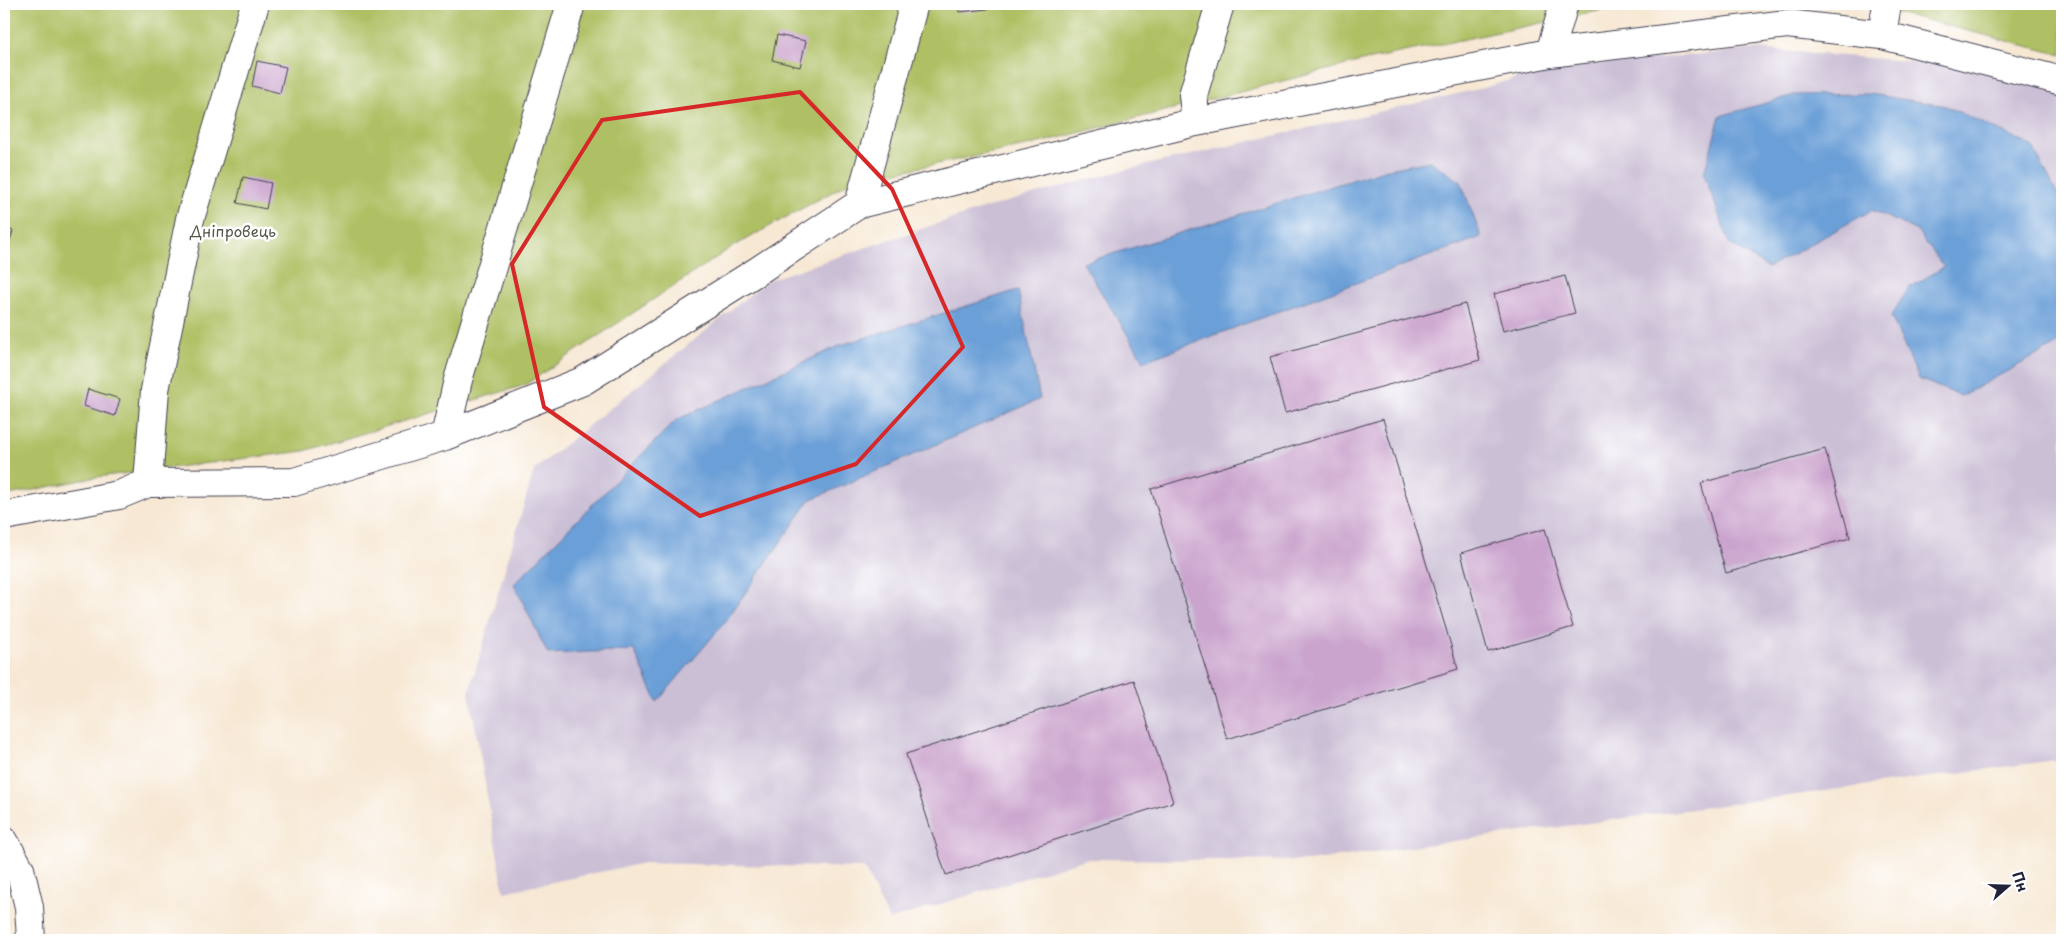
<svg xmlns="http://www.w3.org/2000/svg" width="2066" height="944" viewBox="0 0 2066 944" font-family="'Playpen Sans',sans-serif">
  <rect width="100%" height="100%" fill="#fff"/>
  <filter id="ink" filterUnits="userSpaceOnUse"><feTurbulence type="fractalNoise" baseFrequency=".02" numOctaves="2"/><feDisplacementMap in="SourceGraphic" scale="10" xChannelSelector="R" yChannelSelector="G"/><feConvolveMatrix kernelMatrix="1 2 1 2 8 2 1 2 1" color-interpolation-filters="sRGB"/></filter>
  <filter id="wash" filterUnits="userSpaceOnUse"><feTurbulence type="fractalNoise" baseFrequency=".0096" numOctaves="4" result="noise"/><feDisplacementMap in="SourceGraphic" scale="20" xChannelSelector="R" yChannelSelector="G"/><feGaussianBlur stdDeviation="1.12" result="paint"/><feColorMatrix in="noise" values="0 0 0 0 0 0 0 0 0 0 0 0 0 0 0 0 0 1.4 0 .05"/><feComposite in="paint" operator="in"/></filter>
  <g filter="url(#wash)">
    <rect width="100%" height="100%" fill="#f7e8d4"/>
    <path fill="#cbbfd5" d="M1758,49L1980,67L2062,93V759L1308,861L1086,859L889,920L864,868L644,863L504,892L469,692L534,470L768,280L985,208L1116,172L1483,88L1550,68Z"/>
    <path fill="#aec064" stroke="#687150" d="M4,4H1631L1366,60L1031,145L852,181L732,247L525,385L304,451L97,477L4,496Z
      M1863,4H2062V55Z"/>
    <path fill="#6b9fd7" stroke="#466089" d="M1869,94L1946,106L2032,146L2062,203V337L2056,345L1961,396L1919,379L1891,316L1909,288L1944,267L1917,231L1872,210L1768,268L1730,244L1704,174L1720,116L1794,95Z
      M1430,161L1461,182L1481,237L1144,361L1083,263L1384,170Z
      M1018,290L1040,399L810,500L725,622L657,702L634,650L548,654L514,584L676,420L841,345Z"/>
    <g id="blocks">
      <path fill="#cba4cd" d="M958,4H988V9L959,12Z
        M777,35L806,41L800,67L772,60Z
        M257,61L286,67L280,93L252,86Z
        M243,177L271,183L266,209L237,203Z
        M4,228L13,231L4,259Z
        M1565,276L1575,313L1503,331L1494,294Z
        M1465,304L1480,360L1285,413L1270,357Z
        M88,389L120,399L115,416L84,406Z
        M1383,419L1458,669L1227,739L1151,489Z
        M1825,449L1850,538L1726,573L1701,483Z
        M1545,529L1573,627L1488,652L1461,553Z
        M1134,680L1173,802L946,875L906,754Z"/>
    </g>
  </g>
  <g filter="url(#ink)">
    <use href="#blocks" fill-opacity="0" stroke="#424052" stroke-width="1"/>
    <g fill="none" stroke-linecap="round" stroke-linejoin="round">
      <g stroke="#424052" stroke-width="30">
        <path id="minor" d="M1882,35L1887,4
          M1550,53L1564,4
          M1196,122L1193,95L1220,4
          M859,204L914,4
          M445,436L458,380L571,4
          M148,483L155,390L190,219L255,4
          M4,516L119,495L148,483L294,482L445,436L583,381L756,272L859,204L1196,122L1550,53L1787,24L1882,35L2062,81
          M4,841L20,869L29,907L31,940"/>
      </g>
      <use href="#minor" stroke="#fff" stroke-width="28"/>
    </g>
  </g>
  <path fill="none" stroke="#d62828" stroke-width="4" stroke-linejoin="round" d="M800,92L892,189L963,347L856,464L700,516L544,407L512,264L602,120Z"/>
  <g text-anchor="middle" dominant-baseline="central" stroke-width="5" stroke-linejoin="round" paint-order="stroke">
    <g font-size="15" fill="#535949" stroke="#fff">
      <text x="233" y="230">Дніпровець</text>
    </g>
  </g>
  <rect width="2066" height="944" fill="none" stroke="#fff" stroke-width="20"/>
  <g transform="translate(2008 886) rotate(70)" stroke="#ffffff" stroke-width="4" paint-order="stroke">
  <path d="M0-4L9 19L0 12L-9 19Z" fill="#22223b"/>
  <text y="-8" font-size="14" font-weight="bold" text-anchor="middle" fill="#22223b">Пн</text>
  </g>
</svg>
